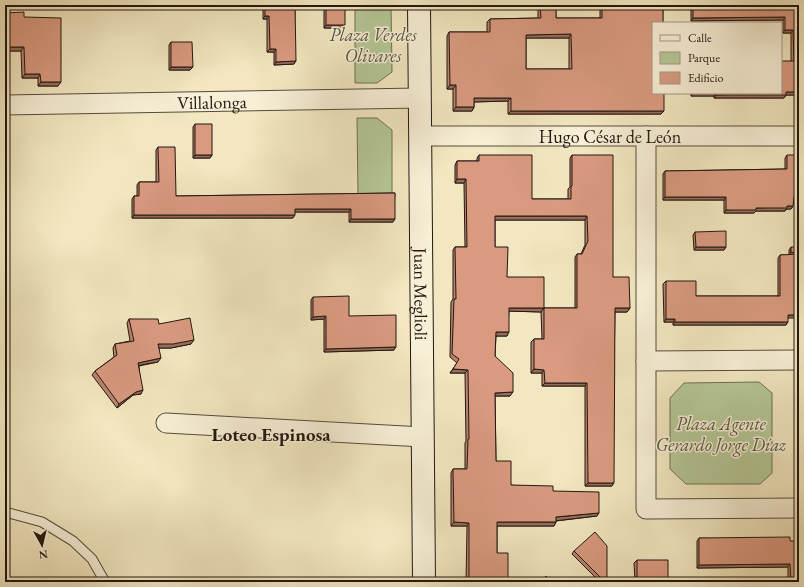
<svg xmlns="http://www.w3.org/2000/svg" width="804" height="587" viewBox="0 0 804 587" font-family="'EB Garamond',serif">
  <rect width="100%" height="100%" fill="#f2e7c0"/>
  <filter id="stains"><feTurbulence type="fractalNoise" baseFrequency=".005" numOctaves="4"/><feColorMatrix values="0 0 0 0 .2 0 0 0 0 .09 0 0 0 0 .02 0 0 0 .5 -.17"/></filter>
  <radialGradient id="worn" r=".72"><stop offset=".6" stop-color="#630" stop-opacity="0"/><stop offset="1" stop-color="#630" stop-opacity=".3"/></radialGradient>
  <path fill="#b5c796" stroke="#6c6f54" d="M355,5H391L392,72L377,83H355Z
    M357,118H377L392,130V196H358Z
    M759,382L772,393V473L760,484H686L670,469V398L684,383Z"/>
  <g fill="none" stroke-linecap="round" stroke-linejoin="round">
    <g stroke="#564b3d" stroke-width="11">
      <path id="service" d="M5,512L42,522L73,541L92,559L105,582"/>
    </g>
    <g stroke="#564b3d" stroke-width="21">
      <g id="minor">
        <path id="s1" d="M5,105L420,98"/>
        <path id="s2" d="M420,136H799"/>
        <path d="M646,136V509L799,508"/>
        <path d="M646,361L799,360"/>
        <path d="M166,423L423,437"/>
      </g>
    </g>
    <g stroke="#221711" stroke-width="24">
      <g id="secondary">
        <path id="s3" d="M419,5L424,582"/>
      </g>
    </g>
    <use href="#service" stroke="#f7efd6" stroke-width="9"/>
    <use href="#minor" stroke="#f7efd6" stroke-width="19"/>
    <use href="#secondary" stroke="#f7efd6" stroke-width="22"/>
  </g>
  <path fill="#bb846e" stroke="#221711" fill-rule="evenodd" d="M263,5H345L342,28H324V6H295L294,64L274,65V52H267V19H263Z
    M538,5H556V18H600V5H663L661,114H508V101L474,102V107L472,111H453V89H447V36L449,32H487V22L490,19L538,18ZM526,38H569V69H526Z
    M691,5H799V95H786L784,98H714V96H691V93H781L791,61V33H783V20L691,21Z
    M5,13L24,17L58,86H38V78H22L21,51H5Z
    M171,42L190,70H169V45Z
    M195,124L212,155L210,158H193V127Z
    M158,147L176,196L395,193L393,222H349V212H295L293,218H132V199L134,196H137V185L139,182H156V150Z
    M479,155L532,199H568V189L570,187V158L572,155L613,277L630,308L627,312H615L612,486H585V386H542V373H531V342L534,339H542L541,312L509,311L507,336H496L495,356L510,396H495L496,461L511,485L553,491L597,516L556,521V522L554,526H497V553L508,582H466L467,526H451V473L453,469H465V443L466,441L465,373H450L457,363L450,357L451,302L453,299V250L455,247H465L464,183H455V165L457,161H477V158ZM495,220H585V245L581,254H577L575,257V308H544L507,277L495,247Z
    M787,155L794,200L793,206L791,209H786L785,211H756L754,213H724V200H663V174L665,171L785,169V158Z
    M695,232L726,247L724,250H694L693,235Z
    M791,247L788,318L786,325H673V322H664L663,284L666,281L696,296H778V258L780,255H789V250Z
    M313,297L349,316L394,350L324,352V319L311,320V300Z
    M129,319L159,324L191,344L171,348H159L158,362L139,366L141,394L133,395L117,408L92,375L95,371L114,357L113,348L115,344L130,341L127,323Z
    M699,538L790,541L799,582H788V567L697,568V541Z
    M574,551L607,582H600L572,554Z
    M637,560L668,582H635L634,563Z
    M546,576L550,582H544V579Z"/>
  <path fill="#986c5a" stroke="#221711" d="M294,5H325L324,6H293Z
    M265,16H269L267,19H263Z
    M785,17L783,20L691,21L693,18Z
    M326,25H345L342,28H324Z
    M785,30H793L791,33H783Z
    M571,34L569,38H524L526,35Z
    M5,47H24L21,51H5Z
    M270,49H276L274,52H267Z
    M296,61L294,64L274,65L276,62Z
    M171,67H193L190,70H169Z
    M25,74H40L38,78H22Z
    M41,82H61L58,86H38Z
    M450,85H456L453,89H447Z
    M786,92H799V95H786L784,98H714L716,95Z
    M693,93H716L714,96H691Z
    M474,98H511L508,101L472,102Z
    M456,107H474L472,111H453Z
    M511,111H664L661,114H508Z
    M195,155H212L210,158H193Z
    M457,179H466L464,183H455Z
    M665,197H726L724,200H663Z
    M794,197H799V200H791Z
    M793,206L791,209H786L785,211H756L754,213H724L726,210Z
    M295,209H351L349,212H293Z
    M134,215H295L293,218H132Z
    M495,216H587L585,220H493Z
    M351,219H395L393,222H349Z
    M696,247H726L724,250H694Z
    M791,252L799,254L798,257L789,255Z
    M509,308H544L541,312L506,311Z
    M615,308H630L627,312H612Z
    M788,315H799V318H786Z
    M326,316L324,319L311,320L313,317Z
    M666,319H675L673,322H664Z
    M675,322H788L786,325H673Z
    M496,332H509L507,336H493Z
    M194,340L191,344L171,348H155L158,344Z
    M396,347L394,350L324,352L326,349Z
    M161,358L158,362L135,366L138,363Z
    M453,369L468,370L465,373H450Z
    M534,369L544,370L542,373H531Z
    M545,383H587L585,386H542Z
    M143,390L141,394L133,395L117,408L119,404L136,392Z
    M513,392L510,396H493L495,393Z
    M588,483H614L612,486H585Z
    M599,513L597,516L554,521L556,517Z
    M454,522L469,523L467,526H451Z
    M497,522H556L554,526H494Z
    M790,564L788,567L697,568L699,565Z"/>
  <path fill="#d99a80" stroke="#221711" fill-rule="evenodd" d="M265,5H295L296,61L276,62V49H270L269,16H265Z
    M326,5H345V25H326Z
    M540,5H556V18H602V5H663V23H653V93H664V111H511V98H474V107H456V85H450L449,32H490V19L541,18ZM571,34L572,69H526V35Z
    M693,5H799V92H786V95H716V93H781V61H794L793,30H785V17L693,18Z
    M24,12V17L61,18V82H41L40,74H25L24,47H5V13Z
    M171,42H192L193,67H171Z
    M195,124H212V155H195Z
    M158,147H175L176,196L395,193V219H351V209H295V215H134V196H139V182H159Z
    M479,155H532V199H571V186H572V155H613V277H629L630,308H615L614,483H588L587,383H545L544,370L534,369V339H544V308H509V332H496L495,356L513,373V392L495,393L496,461H511V485L553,486V491L599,492V513L556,517V522H497V553H508V582H469V523L454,522L453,469H467L468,439H469L468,370L453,369L459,359L452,354L454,299H456L455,247H467L466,179H457V161H479ZM495,216H587L588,241L582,254H577V308H544V277H507L508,247H495Z
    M787,155H799V197H794L793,206H787V208H756V210H726V197H665V171L787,169Z
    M5,162H7L8,197H5Z
    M726,231V247H696L695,232Z
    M791,247H799V254L791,252Z
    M799,254V315H788V322H675V319H666V281H696V296H780V255Z
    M349,296V316L396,315V347L326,349V316L313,317V297Z
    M190,318L194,340L173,344H158L161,358L138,363L143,390L136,392L119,404L95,371L117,355L115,344L134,341L129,319H158L159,324Z
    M595,532L607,546V582H605L574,551Z
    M790,537V541H799V582H791L790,564L699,565V538Z
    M5,538L6,566H5Z
    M637,560H668V582H637Z
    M546,576L550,582H546Z"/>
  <g text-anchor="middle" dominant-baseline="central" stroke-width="3" stroke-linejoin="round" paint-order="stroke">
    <g font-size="18" font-style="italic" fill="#555540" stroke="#f7efd6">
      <text x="373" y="34">Plaza Verdes<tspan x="373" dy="21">Olivares</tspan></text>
      <text x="721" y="423">Plaza Agente<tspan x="721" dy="21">Gerardo Jorge Díaz</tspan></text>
    </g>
    <g font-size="18" fill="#221711" stroke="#f7efd6">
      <text stroke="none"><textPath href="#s1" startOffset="207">Villalonga</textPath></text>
      <text stroke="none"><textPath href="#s2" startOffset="190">Hugo César de León</textPath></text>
      <text stroke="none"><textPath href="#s3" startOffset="289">Juan Meglioli</textPath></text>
    </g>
    <g font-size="19" font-weight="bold" fill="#221711" stroke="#f7efd6">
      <text x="271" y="434">Loteo Espinosa</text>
    </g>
  </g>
  <rect width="804" height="587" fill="none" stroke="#f2e7c0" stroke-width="20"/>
  <rect x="6" y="6" width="792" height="575" fill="none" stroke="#221711" stroke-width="2"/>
  <rect x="10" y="10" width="784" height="567" fill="none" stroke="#221711"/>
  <rect x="652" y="22" width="130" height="72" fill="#f7efd6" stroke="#a29987"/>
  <rect x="660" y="35" width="20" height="6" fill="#f7efd6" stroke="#a29987"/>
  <text x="688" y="42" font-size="12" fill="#221711">Calle</text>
  <rect x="660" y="52" width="20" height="12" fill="#b5c796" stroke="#a29987"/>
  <text x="688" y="62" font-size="12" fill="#221711">Parque</text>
  <rect x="660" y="72" width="20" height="12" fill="#d99a80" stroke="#a29987"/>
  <text x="688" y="82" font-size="12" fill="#221711">Edificio</text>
  <g transform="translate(42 545) rotate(172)" stroke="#f7efd6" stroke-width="3" paint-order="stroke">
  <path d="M0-3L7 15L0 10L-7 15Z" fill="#221711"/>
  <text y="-6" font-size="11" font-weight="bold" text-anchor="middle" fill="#221711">N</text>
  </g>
  <rect width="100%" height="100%" filter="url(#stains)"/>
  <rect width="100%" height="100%" fill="url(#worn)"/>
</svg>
